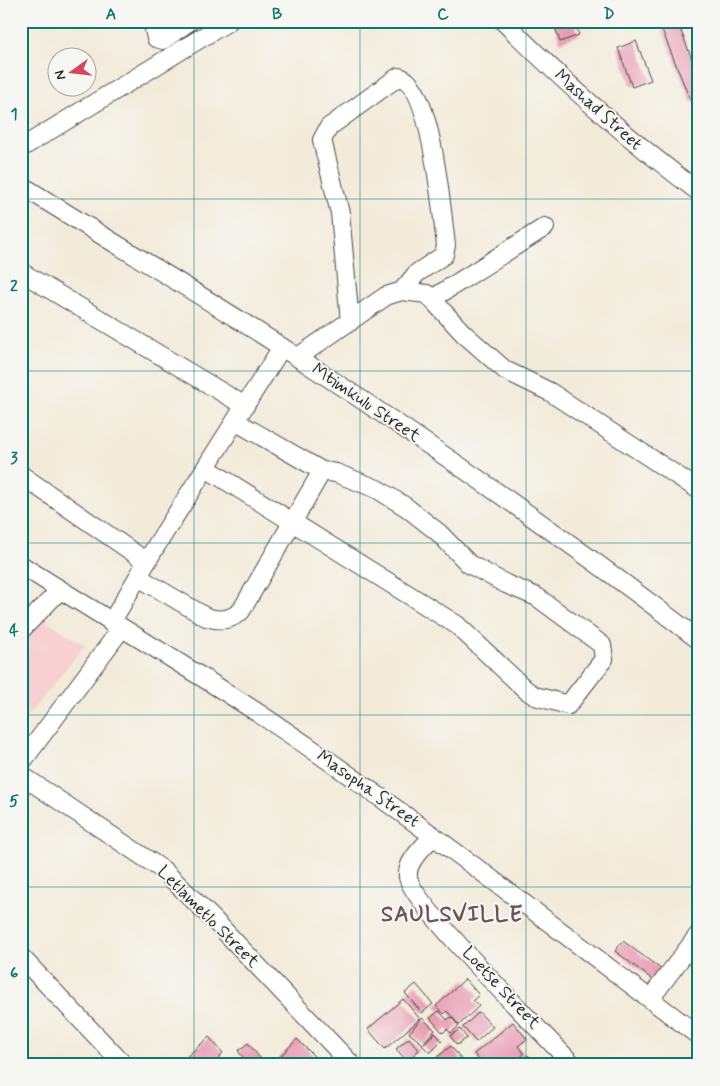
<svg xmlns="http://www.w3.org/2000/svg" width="720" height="1086" viewBox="0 0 720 1086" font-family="Mynerve,sans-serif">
  <rect width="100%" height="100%" fill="#f6f6f2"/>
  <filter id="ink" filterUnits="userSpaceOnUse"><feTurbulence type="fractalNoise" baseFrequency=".02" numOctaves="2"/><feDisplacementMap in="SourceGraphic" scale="10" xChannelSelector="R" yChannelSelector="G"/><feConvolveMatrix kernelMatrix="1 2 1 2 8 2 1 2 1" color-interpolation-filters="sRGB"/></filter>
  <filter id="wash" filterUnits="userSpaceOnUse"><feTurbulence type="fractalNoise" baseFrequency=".0096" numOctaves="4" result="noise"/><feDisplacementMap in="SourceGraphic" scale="20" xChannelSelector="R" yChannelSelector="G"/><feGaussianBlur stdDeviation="1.12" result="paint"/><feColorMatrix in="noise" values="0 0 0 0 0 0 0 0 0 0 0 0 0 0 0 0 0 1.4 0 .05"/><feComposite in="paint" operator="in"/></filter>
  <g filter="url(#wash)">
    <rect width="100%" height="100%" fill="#f3ebda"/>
    <path fill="#f7cfd0" d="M21,605L85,645L21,724Z"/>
    <g id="blocks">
      <path fill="#e89bb2" d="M553,21H574L579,35L560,42Z
        M669,21H677L699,77V99L691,102L660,25Z
        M636,41L651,80L632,87L618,48Z
        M623,941L661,969L653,980L615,951Z
        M465,979L479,995L473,1000L479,1006L459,1025L447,1011L444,1014L436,1006Z
        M416,984L433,1004L422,1013L405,993Z
        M403,999L420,1019L385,1049L368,1029Z
        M439,1011L447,1020L451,1017L459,1026L451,1033L447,1029L443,1033L430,1018Z
        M479,1012L493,1027L476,1042L463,1027Z
        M422,1018L435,1030L423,1044L409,1033Z
        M513,1022L527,1039L518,1046L524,1054L512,1065H483L474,1054Z
        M460,1029L467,1038L457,1045L450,1036Z
        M435,1033L442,1041L430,1053L422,1045Z
        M209,1037L223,1053L218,1058L224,1065H187L183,1060Z
        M409,1038L419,1050L407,1061L396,1049Z
        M297,1039L319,1061L315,1065H272Z
        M248,1043L264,1063L261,1065H249L238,1051Z
        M451,1046L465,1064L463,1065H441L436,1058Z
        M528,1055L537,1065H517Z"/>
    </g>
  </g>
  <g filter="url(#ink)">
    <use href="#blocks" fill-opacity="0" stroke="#494845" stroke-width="1"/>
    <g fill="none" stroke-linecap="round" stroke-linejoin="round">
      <g stroke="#494845" stroke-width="20">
        <path id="minor" d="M152,21L156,38L163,40L190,21
          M503,21C565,83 629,140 699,192
          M21,148L229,21
          M21,185C114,244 209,299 300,359C436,448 570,541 699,640
          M21,272L245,406
          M432,299L545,227
          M350,322L340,213L322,140L329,127L398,77C432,81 442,216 446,245L444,255L417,273L402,291
          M298,357L386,296L402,291L427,294L463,333L505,370L550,392L699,490
          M235,421L322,471
          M21,475L147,562
          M21,565C120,628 223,687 319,754C448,844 573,941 699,1036
          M138,577L206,617C219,621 230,621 241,611L322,471L336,473L377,489L406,507L439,533L469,564L506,584L537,597L602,645L604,659L568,705L535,696L526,690L457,625L206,468
          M111,623L156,546L282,347
          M21,630L60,590
          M21,763L121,629
          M21,775L163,870L214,920L352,1065
          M433,836C424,847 406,861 408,877C410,902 547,1037 573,1065
          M21,957L124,1065
          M650,999L699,934"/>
      </g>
      <use href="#minor" stroke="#fff" stroke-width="18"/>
    </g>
  </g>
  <path fill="none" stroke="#0f766e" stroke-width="1" stroke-opacity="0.55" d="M194,21V1065M360,21V1065M526,21V1065M21,199H699M21,371H699M21,543H699M21,715H699M21,887H699"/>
  <g text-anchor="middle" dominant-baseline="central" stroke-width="4" stroke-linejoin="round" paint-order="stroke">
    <g font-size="18" fill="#2b2b2b" stroke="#f6f6f2">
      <text transform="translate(598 110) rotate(42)">Mashad Street</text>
      <text transform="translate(366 403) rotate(34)">Mtimkulu Street</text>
      <text transform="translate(368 789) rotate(35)">Masopha Street</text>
      <text transform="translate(208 917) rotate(45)">Letlametlo Street</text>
      <text transform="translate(501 988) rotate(47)">Loetse Street</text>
    </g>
    <g font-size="22" font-weight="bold" letter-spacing="1" fill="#6d525a" stroke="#f6f6f2">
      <text x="452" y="915">SAULSVILLE</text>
    </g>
  </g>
  <rect width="720" height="1086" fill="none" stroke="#f6f6f2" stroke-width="55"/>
  <g transform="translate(72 72) rotate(255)"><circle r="24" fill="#f6f6f2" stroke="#a5a5a2"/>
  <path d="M0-4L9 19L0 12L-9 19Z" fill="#d1495b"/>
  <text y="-8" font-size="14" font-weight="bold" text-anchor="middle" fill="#2b2b2b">N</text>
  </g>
  <rect x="28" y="28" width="664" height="1030" fill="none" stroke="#0f766e" stroke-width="2"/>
  <g font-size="16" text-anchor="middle" font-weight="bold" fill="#0f766e">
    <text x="111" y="19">A</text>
    <text x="277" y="19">B</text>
    <text x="443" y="19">C</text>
    <text x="609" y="19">D</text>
    <text x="14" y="119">1</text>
    <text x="14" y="291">2</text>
    <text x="14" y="463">3</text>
    <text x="14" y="635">4</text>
    <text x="14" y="806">5</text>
    <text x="14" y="978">6</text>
  </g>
</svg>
